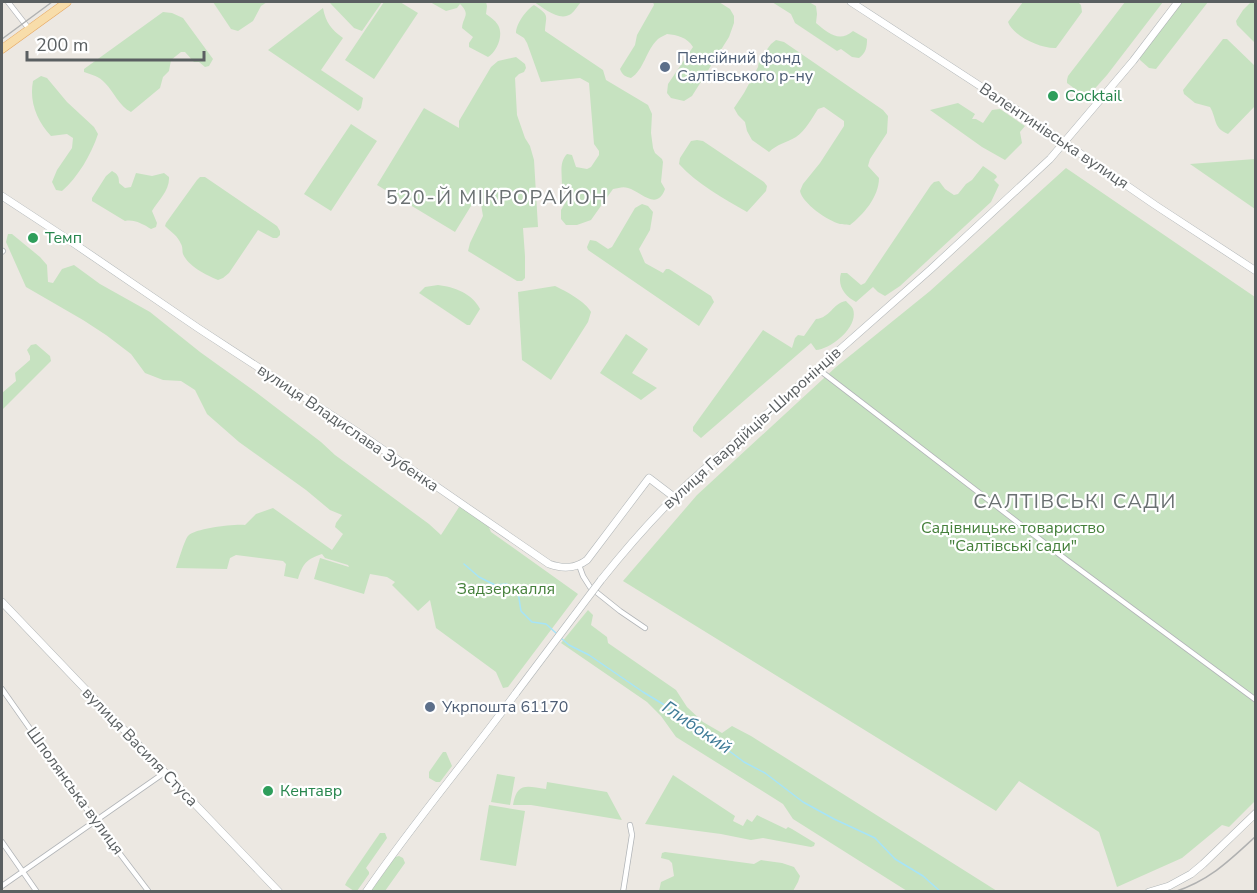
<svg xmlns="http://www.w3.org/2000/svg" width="1257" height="893" viewBox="0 0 1257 893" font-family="'Nunito Sans',sans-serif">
  <rect width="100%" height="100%" fill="#ece8e2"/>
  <path fill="#c6e2c0" d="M213,2H267L261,6L253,21L238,31L231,29Z
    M332,2H382L362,31L354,28L330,3Z
    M384,2H400L418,13L374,79L345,60Z
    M430,2H486L487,6L486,14C490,17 495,20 498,25C504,35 497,52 488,57L469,47V43L473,37L462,28C463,16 471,15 460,4L457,8L446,11Z
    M534,2H581C578,5 575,11 571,14C559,22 544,8 534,2Z
    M653,2H719L730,9L734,16V23L729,37L692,96L684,101L671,98L667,93L668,84L693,47C687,37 677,35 667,34C664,36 660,37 658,39C646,50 644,70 631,78C626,77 622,75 620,69L635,45L637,35L654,5Z
    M772,2H809L816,6L817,14L816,23C828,33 839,43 853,31L867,39C867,47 866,53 859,58L852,57L841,49L837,51L795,23L791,14Z
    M1023,2H1078L1081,5L1082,12L1056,48C1041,49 1013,36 1008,22Z
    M1125,2H1163L1107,75L1090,94H1082L1067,83V80L1068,76Z
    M1181,2H1208L1156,69L1149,68L1140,60V55Z
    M1251,2H1255V43L1237,25L1236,21L1243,10Z
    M534,5C550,16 546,14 545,31L603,70L606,80L648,105L652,114L651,133L653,148L655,153L662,159L663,162L661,182L665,189C657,212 640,191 628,188C623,186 619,188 613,189L591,220L577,225H566L561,219V210L570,195L569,190L562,185C562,174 559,162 567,154L572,155L576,167L587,169L591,167L599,155V151L594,144L589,83L580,78L541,82L527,43L524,38L516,33C516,24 526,10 534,5Z
    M323,8C326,23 331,29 343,38L321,70L363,98L361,108L358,111L268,50Z
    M163,12L172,13L183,18L213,59L209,66L205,67L199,62H194L185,52H181L171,60L169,71L163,77L160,88L131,112C119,106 114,92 105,83C99,76 92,75 84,72V69Z
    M1223,39H1227L1255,66V106L1228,134C1213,128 1217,119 1210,107L1195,103L1184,94L1183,90Z
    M776,40L784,42L883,110L888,116L887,133L870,159L868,166L879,178C879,197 863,215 850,225C849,225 841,224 840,224C828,221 802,203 800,191L803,184L820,163L844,126V121L824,107L818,109C812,118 806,130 796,137C786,143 777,144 769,152L752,140L747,131L745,122L738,115L734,108L744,93L758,67L759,60L771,44Z
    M516,57L525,64L526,68L524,72L519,74L515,78L517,115L525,138L530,146L534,160L538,227L523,228L525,256V278L522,281H517L468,251L470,243L483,216L479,193L455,232L377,185L424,108L459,128V121L491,67L498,61Z
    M41,76L47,78L67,102L94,127L98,134C91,155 78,177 62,191L56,190L52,182L57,170L72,148L73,138L67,134L51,136C37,121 29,102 33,81Z
    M958,103L975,114L972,119H976L983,123L992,110L1000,109L1025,126L1020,132L1022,143L1005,160L982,147L930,110Z
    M351,124L377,141L331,211L304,194Z
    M697,140L703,141L764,182L767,186L766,191L747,212C723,198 697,184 679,164L680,158L691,141Z
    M1255,159V209L1190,164Z
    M983,166L996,175L997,177L994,180L999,185L991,202L900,286L885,296L878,292L873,287L856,302C845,296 837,286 841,273H847L861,285L865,283L931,185L934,182L939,181L945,189L954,195L958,194L966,184L972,180Z
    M1066,168L1255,297V801L1229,827L1222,825L1182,858L1117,887L1099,832L1019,781L996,811L623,581L697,495L836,367L930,291Z
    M112,171C118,174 119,177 119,183L125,188L131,187L136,173L152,176L164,173L169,177C170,190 158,201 152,211L157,223L156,227L151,229C143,224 134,219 125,221L92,201V198L106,176Z
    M200,177H205L277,226L280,231V235L277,238H273L258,230L229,273L223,278L218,280C206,275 188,266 183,254C182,251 183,247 181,244C178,236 171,232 165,226L166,223L197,180Z
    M642,204L648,206L653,212L650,230L639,249L645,263L663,273L666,269H669L711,296L714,302L699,326L588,250L587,247L590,240L596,241L608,249L612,247L635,208Z
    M8,234H12L40,257L47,265L48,282L53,283L62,269L74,265L100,284L150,312L200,352L257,393L321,442L335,455L429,524L441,535L461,504L486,521L491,532L578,594L508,687L503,688L496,672L436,628L430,600L418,611L392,585L395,582L387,577L370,574L364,594L314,579L320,558L349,567L348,565L325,558L322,554C306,559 303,564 298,579L284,576L286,564L283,561L236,555L230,558L227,569L176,568C178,562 185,539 188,536C196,528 233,524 245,525L256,514L273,508L332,550L343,534L335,527L336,523L342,515L330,510L306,490L239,442L207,414L195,390L181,381L163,380L145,373L131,354L106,335L83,320L26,287L6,242Z
    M438,285C454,287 472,293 480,309L470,325H467L419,293L425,287Z
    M555,286C566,291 586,302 591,312L588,322L551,380L522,360L518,292Z
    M846,301C848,304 852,306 853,309C859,327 831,349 816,350L811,343L701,438L693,431V427L763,330L792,348L795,338L798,335L804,336L816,319C830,318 833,303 846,301Z
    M626,334L648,349L632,373L657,388L641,400L600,373Z
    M36,344L50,356L51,361L2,410V393L16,381L15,373L30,360V356L27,350L31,345Z
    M588,610L593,615L591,625L607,637L608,643L676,690L687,707L703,722L722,733L732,726L751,736L997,891H907L793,819L783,804L676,737L661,716L647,702L561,643Z
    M443,752H446L452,766L440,782H436L429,778V772Z
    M497,774L515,777L510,805L491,802Z
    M673,775L735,816L733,821L743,826L747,819L752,822L757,815L786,829L788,827L792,829L815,843L814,846L811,847L763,838L751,840L721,834L645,824Z
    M547,782L607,792L622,820L531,805H513C517,782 526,786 546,789Z
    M489,805L525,811L516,866L480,860Z
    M380,833H385L387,838L366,868L369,872V874L357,891H354L345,885L347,881Z
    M665,852L754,864L761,860L782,863L794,867L800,876L798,882L793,891H659L661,882L674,876L672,863L669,860L661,858L662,853Z
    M399,856L403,858L405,863L385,891H371L395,857Z"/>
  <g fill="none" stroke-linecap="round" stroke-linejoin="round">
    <path stroke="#a6e4f8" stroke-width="1.5" d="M464,564L479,577L495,585L506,584L512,586L518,592L521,611L532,622L546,624L556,633
      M562,639L569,645L589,655L643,692L681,715L744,762L765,773L803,802L834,819L875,838L895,859L923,876L941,892"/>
    <g stroke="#b2b5b8" stroke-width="6">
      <path id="street" d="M8,2L29,29
        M2,252L3,251
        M818,369L1068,561L1256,700
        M579,565L583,576L590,587L620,611L645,628
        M2,689L95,821L149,892
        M2,842L37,892
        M2,886L164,773
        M623,892L632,835L630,825"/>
    </g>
    <g stroke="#b1b6b8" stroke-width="8">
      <path id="secondary" d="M851,2L1020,112L1155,205L1256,271
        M2,196L66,238L198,328L356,431L549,564C563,569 575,569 587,560L649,478L674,497
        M601,580C629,545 659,511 691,481L931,269L1050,159L1133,61L1178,2
        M2,602L279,892
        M366,892C413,823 467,760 516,693
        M1149,892L1169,886L1191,874L1203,864L1256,813"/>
    </g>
    <g stroke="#e6a761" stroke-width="9">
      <path id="primary" d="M2,49L67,2"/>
    </g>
    <use href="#street" stroke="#fff" stroke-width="4.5"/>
    <use href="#secondary" stroke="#fff" stroke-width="7"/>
    <use href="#primary" stroke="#f8ddaa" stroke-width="8"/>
    <path stroke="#b0b1b1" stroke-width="1.5" d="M2,39L52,2
      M1174,892C1210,880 1229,861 1256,836"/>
    <g stroke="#b1b6b8" stroke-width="8" stroke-linecap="butt">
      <path id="secondary-bridge" d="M516,693L601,580"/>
    </g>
    <use href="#secondary-bridge" stroke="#fff" stroke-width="7"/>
  </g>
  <g fill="#5c6f8a" stroke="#fff" stroke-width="2">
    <circle cx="665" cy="67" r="6"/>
    <circle cx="430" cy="707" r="6"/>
  </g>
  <g fill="#2e9e5b" stroke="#fff" stroke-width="2">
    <circle cx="1053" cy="96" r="6"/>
    <circle cx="33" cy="238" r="6"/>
    <circle cx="268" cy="791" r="6"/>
  </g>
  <g text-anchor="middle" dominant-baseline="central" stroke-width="4.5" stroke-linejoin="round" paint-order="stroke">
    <g font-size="16" fill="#4e5e75" stroke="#fff" text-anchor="start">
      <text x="677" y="58">Пенсійний фонд<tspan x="677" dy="18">Салтівського р-ну</tspan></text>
      <text x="442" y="707">Укрпошта 61170</text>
    </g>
    <g font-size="16" fill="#27864d" stroke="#fff" text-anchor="start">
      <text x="1065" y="96">Cocktail</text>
      <text x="45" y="238">Темп</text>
      <text x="280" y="791">Кентавр</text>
    </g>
    <g font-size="16" fill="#5a5f61" stroke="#fff">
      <text transform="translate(1054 136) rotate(34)">Валентинівська вулиця</text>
      <text transform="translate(348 428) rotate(34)">вулиця Владислава Зубенка</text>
      <text transform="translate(752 428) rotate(-42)">вулиця Гвардійців-Широнінців</text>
      <text transform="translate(140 747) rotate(46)">вулиця Василя Стуса</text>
      <text transform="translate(75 791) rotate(54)">Шполянська вулиця</text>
    </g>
    <g font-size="16" fill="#45803b" stroke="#fff">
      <text x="1013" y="528">Садівницьке товариство<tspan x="1013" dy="18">"Салтівські сади"</tspan></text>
      <text x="506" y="589">Задзеркалля</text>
    </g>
    <g font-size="18" font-style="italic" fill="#3f7b97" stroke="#fff">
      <text transform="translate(697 727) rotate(34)">Глибокий</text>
    </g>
    <g font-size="20" letter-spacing="1.5" fill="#6b7173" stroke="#fff">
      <text x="497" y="197">520-Й МІКРОРАЙОН</text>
      <text x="1075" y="501">САЛТІВСЬКІ САДИ</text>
    </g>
  </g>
  <rect width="1257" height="893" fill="none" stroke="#5a5f61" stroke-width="6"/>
  <path d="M27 51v9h177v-9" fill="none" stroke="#5a5f61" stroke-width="3"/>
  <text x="36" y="51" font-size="18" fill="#5a5f61" stroke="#ffffff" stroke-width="4.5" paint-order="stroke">200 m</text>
</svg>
